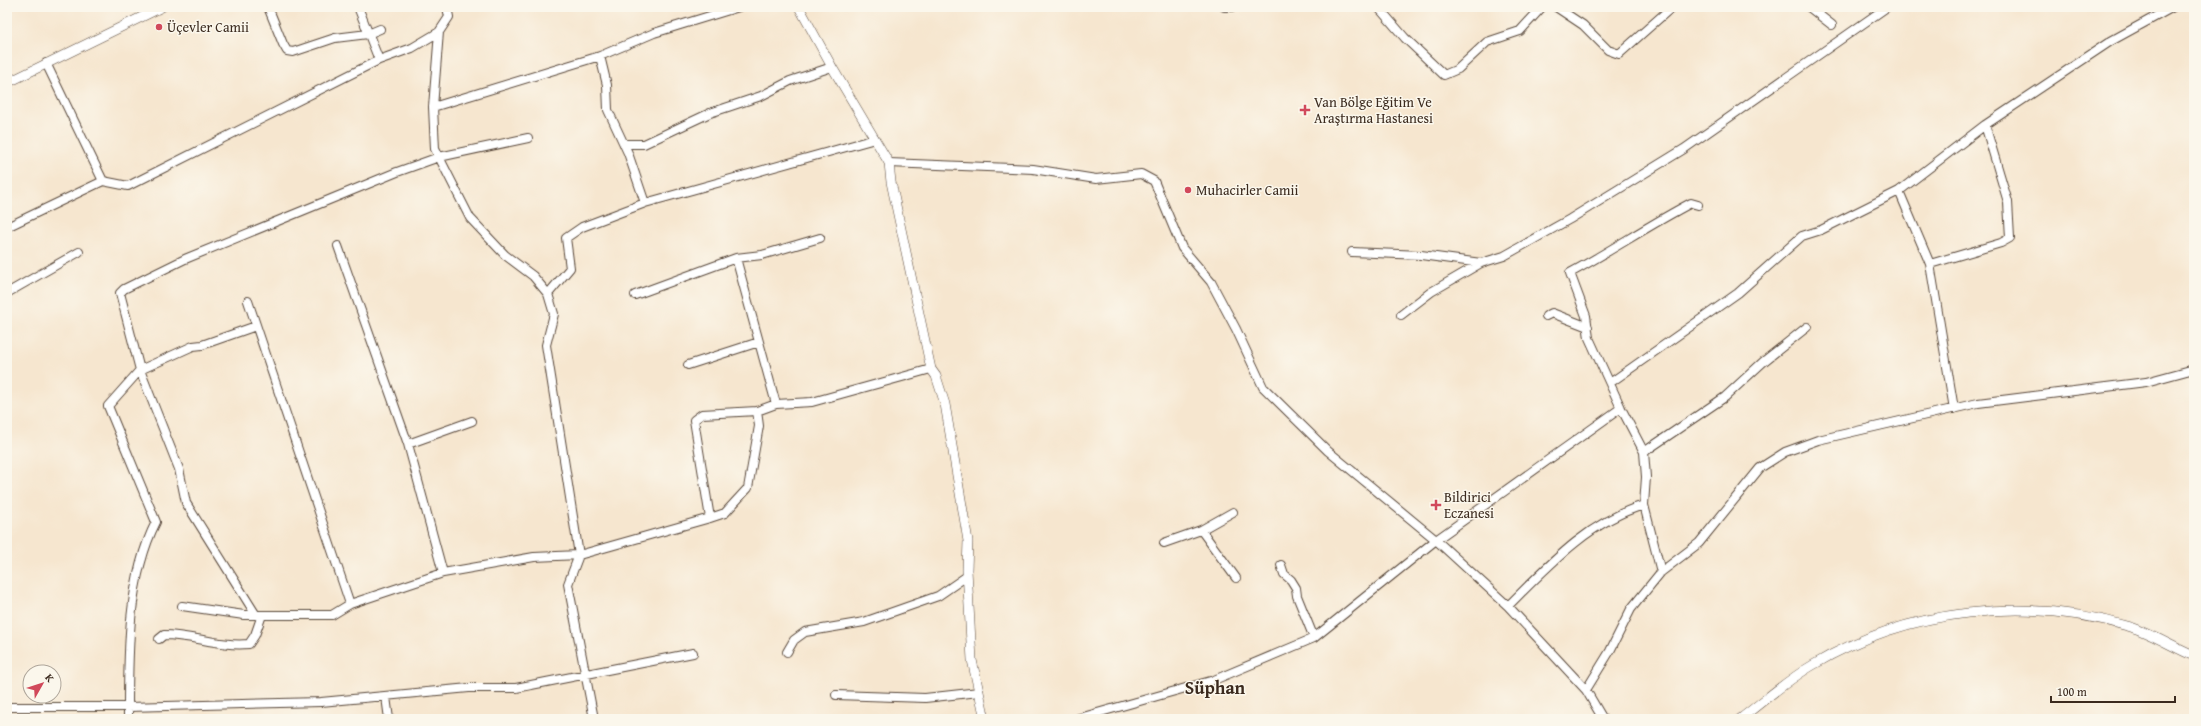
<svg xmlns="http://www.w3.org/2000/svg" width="2201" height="726" viewBox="0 0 2201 726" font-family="'Gentium Book Plus',serif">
  <rect width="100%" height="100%" fill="#fbf7ec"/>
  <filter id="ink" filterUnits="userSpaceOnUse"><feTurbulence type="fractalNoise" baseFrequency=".025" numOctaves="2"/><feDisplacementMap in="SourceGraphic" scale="8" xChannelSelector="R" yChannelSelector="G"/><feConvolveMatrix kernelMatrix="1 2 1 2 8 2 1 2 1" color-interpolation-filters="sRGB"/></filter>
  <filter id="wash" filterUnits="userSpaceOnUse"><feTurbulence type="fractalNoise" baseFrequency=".012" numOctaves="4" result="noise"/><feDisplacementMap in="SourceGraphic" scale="16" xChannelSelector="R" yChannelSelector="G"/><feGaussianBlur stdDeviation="0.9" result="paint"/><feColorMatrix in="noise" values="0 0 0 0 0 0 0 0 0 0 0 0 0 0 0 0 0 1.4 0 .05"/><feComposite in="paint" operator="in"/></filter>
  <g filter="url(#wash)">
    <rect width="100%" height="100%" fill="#f6e6cf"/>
  </g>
  <g filter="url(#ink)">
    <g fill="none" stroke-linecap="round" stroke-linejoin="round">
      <g stroke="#574639" stroke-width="10">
        <path id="minor" d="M268,7L283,44L287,51L293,52L335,38L368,34L380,29
          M358,7L379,60
          M447,7L449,17L439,32L433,107L435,149L470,218L505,255L533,276L548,294L554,314L546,345L579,555L568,584L594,719
          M1224,7H1233
          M1378,7L1405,38L1444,75L1458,69L1487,42L1520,31L1542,7
          M1556,7L1583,25L1608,50L1619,54L1672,7
          M1809,7L1832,25
          M600,56L607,85L608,110L628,153L645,203
          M46,63L103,181L128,186L379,60L412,48L439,32
          M433,107L600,56L654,33L739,7
          M624,144H644L710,113L761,96L790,81L832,67
          M889,163L1033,169L1096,179L1141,174L1154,181L1182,248L1211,282L1236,329L1263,387L1328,451L1436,540L1508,606L1586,690
          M1899,191L1930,264L1954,409
          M7,227L103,181
          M338,246L408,444L443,573
          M1352,252L1421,255L1481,263L1504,256L1570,219L1684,149L1887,7
          M1930,264L2001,243L2010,238L2008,202L1985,125
          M7,293L79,252
          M548,294L570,268L566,238L582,227L645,203L875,139
          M635,295L736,258L762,255L820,238
          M248,301L350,604
          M1401,315L1431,292L1481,263
          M1546,316L1552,313L1588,327
          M688,365L759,342
          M1610,383L1738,293L1802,236L1821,230L1899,191L1985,125L2111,41L2173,7
          M776,404L812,402L931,369
          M408,444L472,421
          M1644,452L1725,397L1763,362L1807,327
          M710,518L694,420L702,414L757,411
          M1201,530L1236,578
          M1164,543L1201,530L1233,512
          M1281,565L1284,574L1291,580L1296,588L1297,596L1314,638
          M1661,572L1644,505L1646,477L1644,452L1621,408L1589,338L1586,316L1570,273C1611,251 1649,225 1691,203L1698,205
          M182,606L244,615H332L350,604L443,573L534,557L579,555L710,518L725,513L748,488L759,426L757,411L776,404L736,258
          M1508,606C1547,567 1589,521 1644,505
          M256,615L186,503L179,469L140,370L120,293L124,289L185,259L397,172L439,157L528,138
          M159,639L164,635C192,635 220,647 249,644L255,635L262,615
          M787,652L794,640L805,632L864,622L938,596L967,576
          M836,695L925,698L979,692
          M386,697L389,719
          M7,707H128L321,702L469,688H516L693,653
          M128,719C128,656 127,579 156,522L108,406L140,370L193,346L202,345L256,326
          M1076,719L1214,680L1314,638L1436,540L1621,408
          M1603,719L1586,690L1610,651L1631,609L1661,572L1699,543L1760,468L1785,452L1818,440L1978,403L2146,382L2194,369"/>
      </g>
      <g stroke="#574639" stroke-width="10">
        <path id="tertiary" d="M799,7L832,67L889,163L891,182L931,369L936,376L945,404L968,541L967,570L972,660L985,719
          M7,83L162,7
          M1740,719C1764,701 1787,680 1813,665C1907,609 2026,595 2131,627C2152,634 2173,647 2194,656"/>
      </g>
      <use href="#minor" stroke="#fff" stroke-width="8"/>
      <use href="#tertiary" stroke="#fff" stroke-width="9"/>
    </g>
  </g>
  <g fill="#d1495b" stroke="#fbf7ec" stroke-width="1.5">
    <circle cx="159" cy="27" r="4"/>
    <path d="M1303 104h4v4h4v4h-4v4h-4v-4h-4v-4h4z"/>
    <circle cx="1188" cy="190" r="4"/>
    <path d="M1434 499h4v4h4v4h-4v4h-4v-4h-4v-4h4z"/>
  </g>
  <g text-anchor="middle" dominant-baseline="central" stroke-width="3" stroke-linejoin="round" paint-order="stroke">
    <g font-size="14" fill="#3b2a1e" stroke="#fbf7ec" text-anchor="start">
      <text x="167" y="27">Üçevler Camii</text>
      <text x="1314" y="102">Van Bölge Eğitim Ve<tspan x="1314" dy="16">Araştırma Hastanesi</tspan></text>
      <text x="1196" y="190">Muhacirler Camii</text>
      <text x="1444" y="497">Bildirici<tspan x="1444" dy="16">Eczanesi</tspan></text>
    </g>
    <g font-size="18" font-weight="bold" fill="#3b2a1e" stroke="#fbf7ec">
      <text x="1215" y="687">Süphan</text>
    </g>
  </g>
  <rect width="2201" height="726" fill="none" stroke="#fbf7ec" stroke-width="24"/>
  <g transform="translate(42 684) rotate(51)"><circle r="19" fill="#fbf7ec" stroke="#aea59a"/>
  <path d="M0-3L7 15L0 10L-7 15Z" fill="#d1495b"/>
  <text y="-6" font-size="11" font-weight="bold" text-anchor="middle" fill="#3b2a1e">K</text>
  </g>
  <path d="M2051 696v6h124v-6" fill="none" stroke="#3b2a1e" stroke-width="2"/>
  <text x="2057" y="696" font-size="12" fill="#3b2a1e" stroke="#fbf7ec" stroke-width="3" paint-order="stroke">100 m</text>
</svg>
